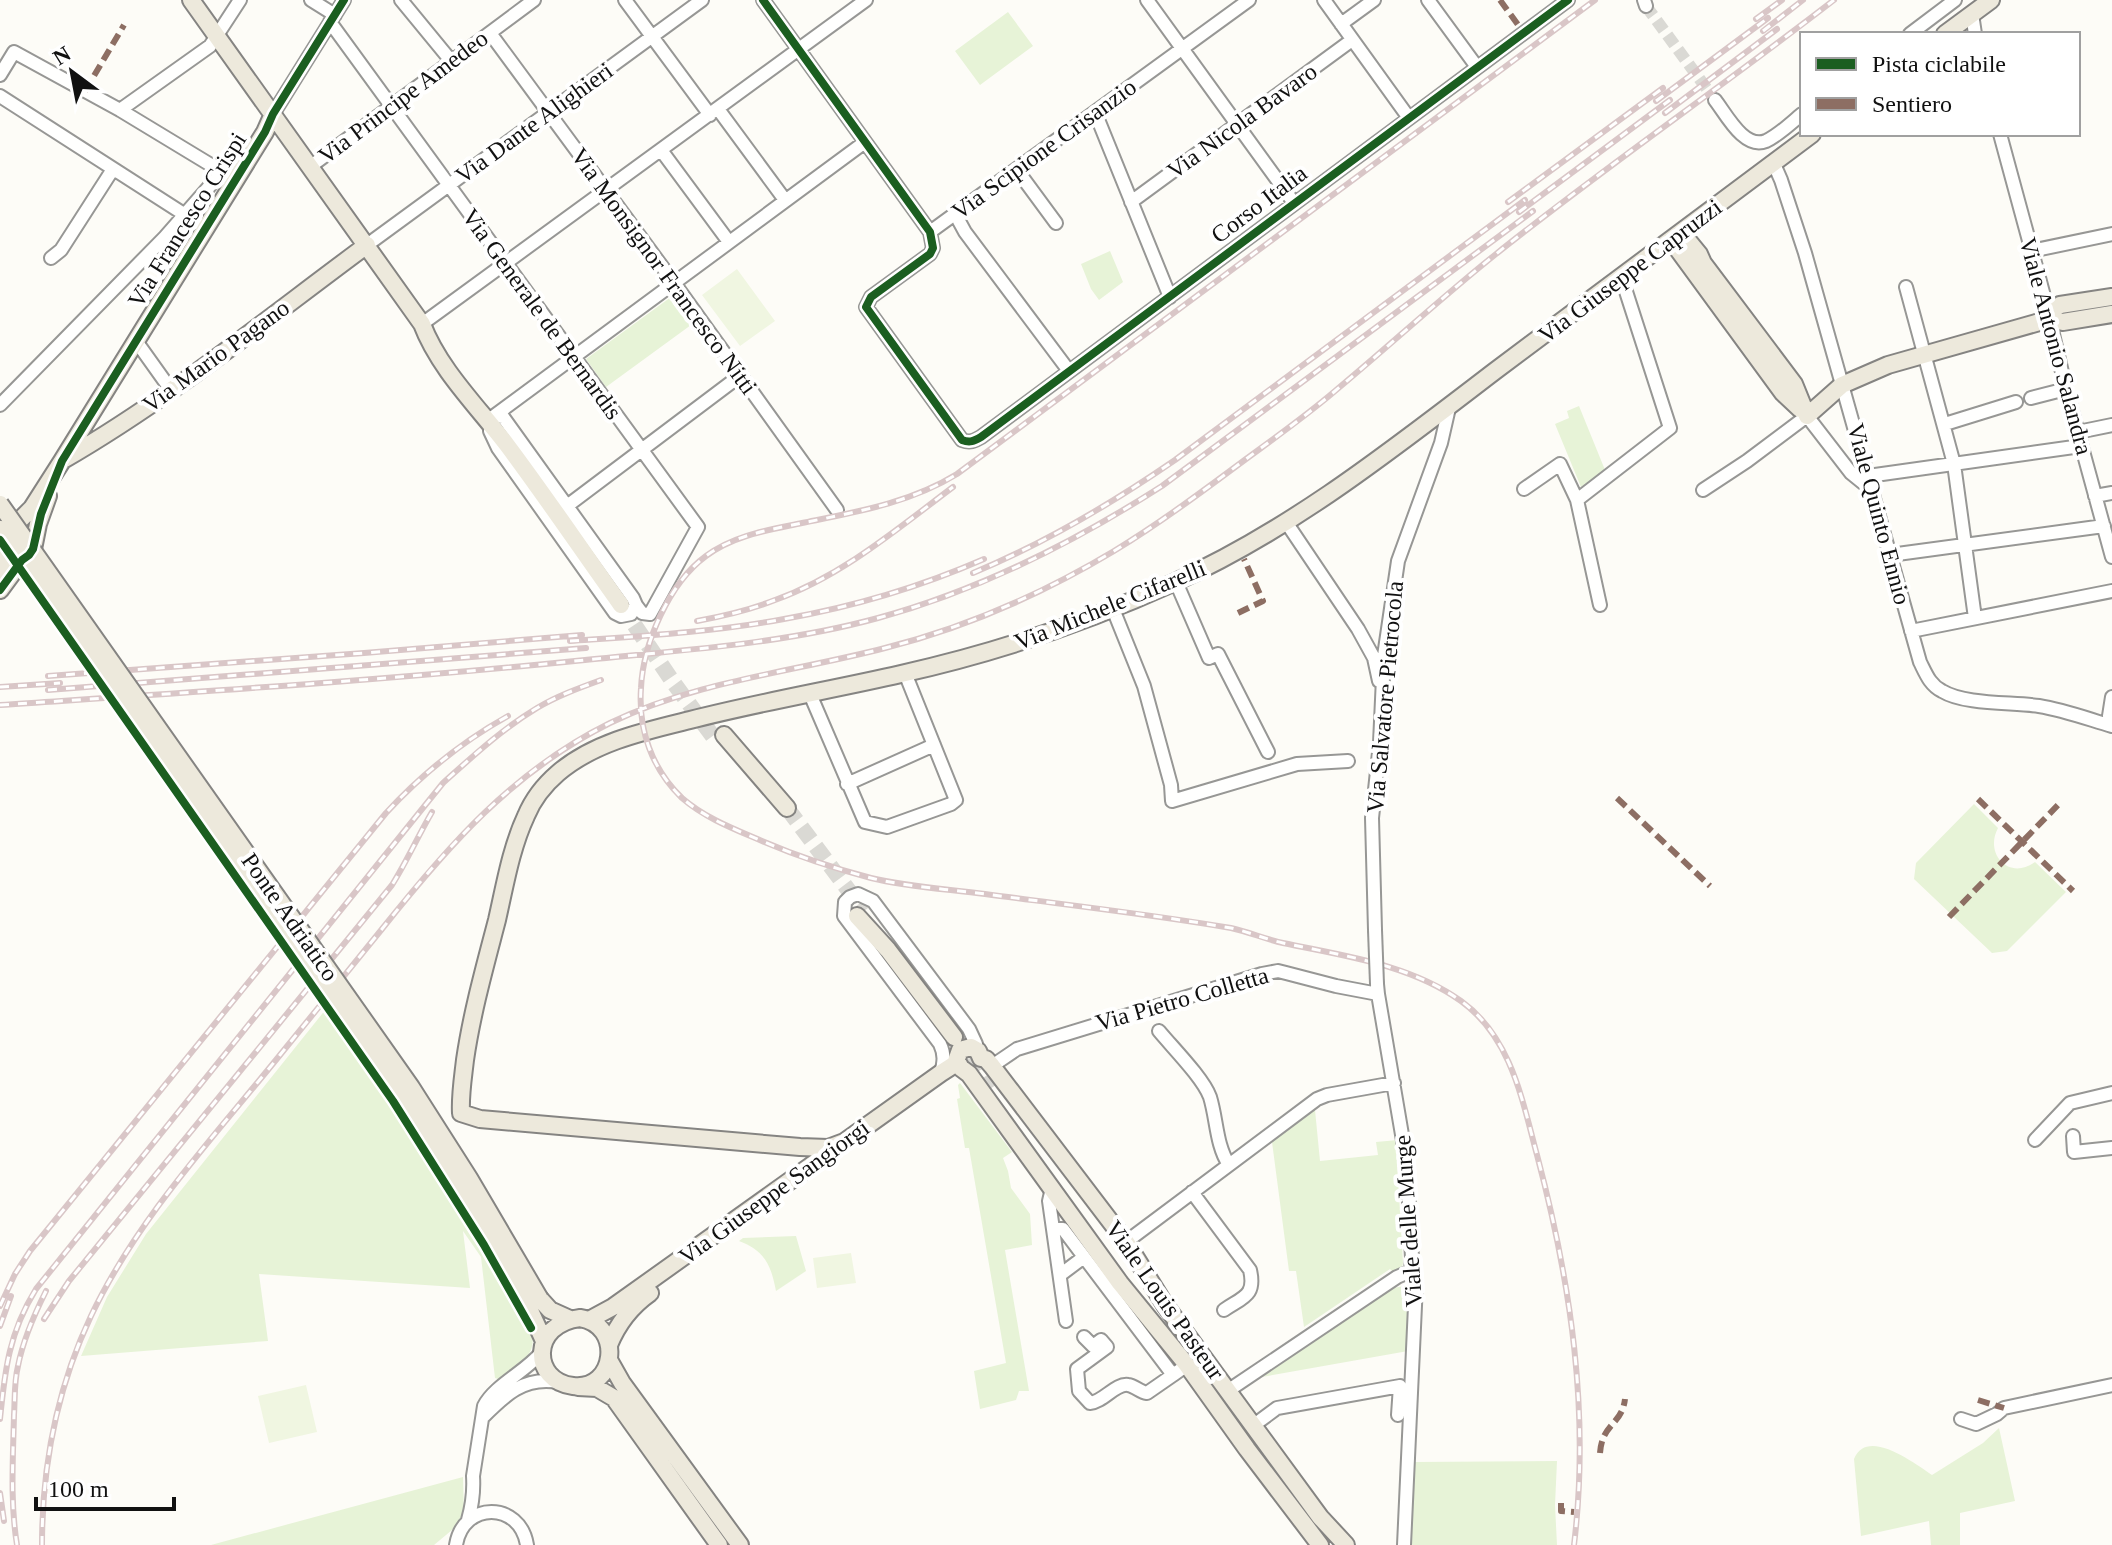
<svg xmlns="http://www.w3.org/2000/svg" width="2112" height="1545" viewBox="0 0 2112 1545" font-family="'Times New Roman',serif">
  <rect width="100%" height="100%" fill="#fdfcf7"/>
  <path fill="#e7f3d7" d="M1008,12L1033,46L980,85L955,51Z
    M1110,251L1123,282L1099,300L1091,289L1081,264Z
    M671,297L691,325L606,387L586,359Z
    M1579,406L1605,470L1581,487L1555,424L1569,418L1567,411Z
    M1974,804L1998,828C1984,854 2009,881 2035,862L2066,892L2007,951L1992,953L1914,879L1916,863Z
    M326,1009C400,1113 474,1220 532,1334C537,1358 514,1367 498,1379L495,1378L481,1257L463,1231L470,1288L259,1274L268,1341L81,1356L107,1297L146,1234Z
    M960,1083L1012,1152L1003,1158L1008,1171L1011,1188L1030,1214L1032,1245L1005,1250L1029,1391H1019L1016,1400L980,1409L974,1371L1006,1363L969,1148H965L957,1099L960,1098L958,1085Z
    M1315,1110L1320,1161L1378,1155L1376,1142L1398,1140L1399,1151L1397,1161L1403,1263L1402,1267L1394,1273L1390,1269L1304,1327L1296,1271H1289L1272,1142Z
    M796,1236L806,1271L776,1291C771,1265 765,1251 739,1241L743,1238Z
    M1410,1285L1408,1351L1262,1377L1393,1288Z
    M1999,1428L2015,1501L1960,1513V1545H1931L1929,1521L1861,1536L1854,1459C1867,1427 1914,1463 1932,1475L1983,1443Z
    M1557,1461L1555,1505L1557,1545H1408L1415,1462Z
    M463,1477L464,1513L452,1530L434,1545H211Z"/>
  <path fill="#f0f6e1" d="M737,269L775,321L740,346L702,295Z
    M851,1253L856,1283L817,1288L813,1258Z
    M306,1385L317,1432L269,1443L258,1396Z"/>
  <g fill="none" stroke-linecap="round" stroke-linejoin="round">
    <path stroke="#dad9d4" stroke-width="12" stroke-dasharray="12 6" stroke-linecap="butt" d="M1646,6L1715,100"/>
    <path stroke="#dad9d4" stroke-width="16" stroke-dasharray="16 8" stroke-linecap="butt" d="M621,605L673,682L717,742
      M787,808L864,911
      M955,1039L990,1089"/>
    <g stroke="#979795" stroke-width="16">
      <path id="minor" d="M311,0L335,15
        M401,0L452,62
        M625,0L710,115
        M763,0L930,232L933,248L930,254L871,297L866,307L962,440C970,443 974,441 981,437L1568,0
        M1147,0L1294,203
        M1324,0L1409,118
        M1428,0L1477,67
        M1644,0L1646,6
        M1972,14L1975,34
        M330,22L698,527L650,614L642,613L636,605
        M1341,24L1374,0
        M490,33L669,276L837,510
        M1910,34L1955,0
        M0,75L14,52L120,110L229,176
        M0,96L204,227
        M1715,100C1726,114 1744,150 1766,141C1779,135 1791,123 1802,114
        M718,109L785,200
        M120,110L210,46L240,0
        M1095,112L1170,297
        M273,114L344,0
        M2000,134L2044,296L2066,389L2112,557
        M661,150L729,242
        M1774,164L1781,180L1805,253L1920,662C1926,674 1930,685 1942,691C1965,705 2012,702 2039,706C2064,710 2088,719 2112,726
        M311,166L534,0
        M1017,170L1056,223
        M1131,202L1352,40
        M959,212V221L965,232L1069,371
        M930,232L1249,0
        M367,245L702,0
        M2031,251L2112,234
        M51,258L61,250L113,169
        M1906,287L1954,464L1975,618
        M422,324L866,0
        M136,341L171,390
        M2031,398L2066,389
        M0,405L165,237L222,172
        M494,416L865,142
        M1945,424L2016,402
        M490,431L498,448L615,613L621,616L631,614L636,605L633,598L503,417L494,416
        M2078,432L2112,425
        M1868,476L2081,446
        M1524,489L1560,464L1577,500L1600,605
        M1703,490L1747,461L1807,416L1851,473L1872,490
        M2095,496L2112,493
        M1577,500L1670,428L1621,276
        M567,506L741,375
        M1286,522L1358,629L1374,658L1379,681
        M1890,555L2104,526
        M1176,582L1209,658L1218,654L1268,752
        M1113,609L1144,686L1171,785L1172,801L1297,764L1348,761
        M1911,631L2112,591
        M810,694L865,822L887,827L951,804L956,800L905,673
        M2112,697L2109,716L2112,726
        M847,784L934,745
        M1375,930L1372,818L1380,743L1384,656L1398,561L1441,443L1449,408
        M1377,984L1378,994L1407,1164L1412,1258L1411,1271L1416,1284L1404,1545
        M1159,1031C1173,1048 1203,1078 1210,1097C1217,1120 1216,1145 1229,1165
        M992,1066L1017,1049L1262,974L1278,971L1286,973L1336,986L1378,994
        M941,1073C944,1062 945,1055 940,1044L844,916L845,902L850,897L858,894L873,901L969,1029L976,1044L975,1048
        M2073,1136L2074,1152L2112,1148
        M2035,1140L2070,1103L2112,1093
        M1052,1188L1049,1201L1066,1321
        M1192,1192L1250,1270C1256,1296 1243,1297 1224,1310
        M1053,1229H1063L1173,1375L1187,1365
        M1126,1242L1317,1099L1327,1095L1394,1083
        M1060,1275L1084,1257
        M1084,1337L1093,1346L1101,1340L1107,1347L1077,1369L1079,1391L1090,1403C1103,1402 1116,1383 1128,1385C1135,1386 1140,1392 1147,1393L1173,1375
        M1229,1390L1397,1277L1411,1271
        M483,1417C505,1395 524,1376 558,1382
        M1961,1419L1976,1424L1997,1414L2004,1408L2112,1385
        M1254,1425L1277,1408L1400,1386L1398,1415
        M468,1520C472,1506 474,1491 473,1476L484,1406C494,1386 525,1372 541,1353
        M456,1545C463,1501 520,1501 527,1545"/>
    </g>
    <g stroke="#858482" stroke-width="20">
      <path id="major" d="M191,0L422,324C439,369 478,407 507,445C546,497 583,552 621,605
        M1945,34L1991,0
        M1681,232L1699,254L1703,263L1794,384L1807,416
        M1671,240L1783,393L1800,409
        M2050,319L2053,310L2060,305L2112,297
        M2050,319L2063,322L2112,314
        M1807,416L1842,385L1888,365L2050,319
        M63,460C169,399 268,318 367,245
        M17,523L32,508L62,461L265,132L273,114
        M0,550L7,568L3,584
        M0,590L22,560L29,555L33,549L38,524L48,496
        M724,735L787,808
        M857,916L888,950L954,1037
        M957,1061L961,1068L969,1074L1120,1283L1187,1365L1247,1449L1320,1545
        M844,1142L828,1148L800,1147L480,1119L461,1113C460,1095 463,1078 465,1060C472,1012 485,966 497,920C505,885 511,848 526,816C533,799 544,785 558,773C594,742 645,731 690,720C760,702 831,690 901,674C995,653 1085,623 1173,583C1291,530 1393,449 1495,371C1600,292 1706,213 1812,134
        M540,1299L550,1310L570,1319
        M528,1306L544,1341
        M580,1318C624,1325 616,1391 573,1386C531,1381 530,1324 580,1318Z
        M589,1320L613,1307L941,1073L955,1064L960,1050L971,1047L978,1051L981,1058L986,1059L992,1066L1126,1242L1165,1305L1320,1517L1346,1545
        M609,1345C618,1323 630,1307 650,1293
        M609,1360L622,1383L740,1545
        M578,1387L597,1388L614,1398L719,1545"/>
    </g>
    <use href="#minor" stroke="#fffffe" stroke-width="12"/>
    <use href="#major" stroke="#ede9dc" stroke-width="16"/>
    <g stroke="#d9c6c7" stroke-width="6">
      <path id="rail" d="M1756,19L1782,0
        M1763,31L1803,0
        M1656,101L1768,18
        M1665,113L1777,29
        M1508,202L1663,88
        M1519,212L1670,100
        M973,573C1045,543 1111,504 1175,460L1525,200
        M697,621C724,616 750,610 775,600C842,576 897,529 953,487
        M570,641C642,636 714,632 784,619C852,607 920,587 984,559
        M48,676L364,653L582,635
        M0,687L60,683
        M48,690L586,648
        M0,705C195,692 390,680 585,660C682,650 783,644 878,618C980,590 1073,543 1162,486L1533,211
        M0,1306L15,1274L30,1251L386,813C421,775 463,741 508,716
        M44,1319L69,1281L392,885C407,861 418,836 432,812
        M0,1326L11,1296
        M0,1419C5,1369 9,1333 36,1289L443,783C473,756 502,729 537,708C557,696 579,688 601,680
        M0,1493L4,1521
        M17,1545C10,1502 13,1459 14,1415C15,1399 14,1382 18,1366C23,1340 34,1315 46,1291
        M42,1545C42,1466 57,1388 91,1316C137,1219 213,1138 280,1055C314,1013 348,971 382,929C448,846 513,771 610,723C697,681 793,672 885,648C964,628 1044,593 1114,551C1160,523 1203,491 1246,459C1276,437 1307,415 1335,391C1389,346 1441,298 1496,254C1606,166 1723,86 1834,0
        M1574,1545C1590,1413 1571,1283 1537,1155C1522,1099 1511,1037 1461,1001C1409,964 1344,956 1283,943C1265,939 1249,932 1231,928C1149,914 1067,905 985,894C947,889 908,887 871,878C833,868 797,856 762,841C734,829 705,818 682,798C652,769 638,730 641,688C643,644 669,583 706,556C734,535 769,530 802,523C856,512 910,503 957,474L1595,0"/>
    </g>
    <use href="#rail" stroke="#fff" stroke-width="3" stroke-dasharray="9" stroke-linecap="butt"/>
    <g stroke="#979795" stroke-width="16" stroke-linecap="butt">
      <path id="minor-bridge" d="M1375,930L1377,984"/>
    </g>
    <g stroke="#858482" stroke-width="20" stroke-linecap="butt">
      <path id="major-bridge" d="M0,504L411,1087L469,1178L540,1299
        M0,529L409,1109L458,1185L528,1306"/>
    </g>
    <use href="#minor-bridge" stroke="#fffffe" stroke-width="12"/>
    <use href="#major-bridge" stroke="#ede9dc" stroke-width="16"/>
    <path stroke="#8d6e63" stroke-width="6" stroke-dasharray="12 6" stroke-linecap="butt" d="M1500,0L1524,33
      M85,91L124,25
      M1238,613L1263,601L1244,559
      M1617,798L1710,886
      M1978,799L2073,891
      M1949,917L2058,805
      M1978,1400L2004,1408
      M1600,1453C1602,1423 1622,1425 1625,1399
      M1561,1503V1511L1574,1512"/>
    <g stroke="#fff" stroke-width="13">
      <path id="cycleway" d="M763,0L930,232L933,248L930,254L871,297L866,307L962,440C970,443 974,441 981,437L1568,0
        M0,540L393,1101L484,1245L531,1328
        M0,590L22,560L29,555L33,549L41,514L62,461L265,132L273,114L344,0"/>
    </g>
    <use href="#cycleway" stroke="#1b5e20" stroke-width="8"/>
  </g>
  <g text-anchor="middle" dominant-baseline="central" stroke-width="8" stroke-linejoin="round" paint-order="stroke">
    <g font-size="24" fill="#111" stroke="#fff">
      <text transform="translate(403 97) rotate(-37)">Via Principe Amedeo</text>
      <text transform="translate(1242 121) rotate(-36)">Via Nicola Bavaro</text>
      <text transform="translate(534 123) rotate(-36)">Via Dante Alighieri</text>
      <text transform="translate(1044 149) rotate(-36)">Via Scipione Crisanzio</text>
      <text transform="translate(1259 204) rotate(-37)">Corso Italia</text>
      <text transform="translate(187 220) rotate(-58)">Via Francesco Crispi</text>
      <text transform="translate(664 271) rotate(54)">Via Monsignor Francesco Nitti</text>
      <text transform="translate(1630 271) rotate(-37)">Via Giuseppe Capruzzi</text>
      <text transform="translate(542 314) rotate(54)">Via Generale de Bernardis</text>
      <text transform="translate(2056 346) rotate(75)">Viale Antonio Salandra</text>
      <text transform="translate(216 356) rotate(-36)">Via Mario Pagano</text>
      <text transform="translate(1879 514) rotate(75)">Viale Quinto Ennio</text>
      <text transform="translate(1110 605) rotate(-22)">Via Michele Cifarelli</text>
      <text transform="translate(1385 697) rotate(-85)">Via Salvatore Pietrocola</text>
      <text transform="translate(290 917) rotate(55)">Ponte Adriatico</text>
      <text transform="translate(1182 999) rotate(-16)">Via Pietro Colletta</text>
      <text transform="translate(774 1192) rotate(-36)">Via Giuseppe Sangiorgi</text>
      <text transform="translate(1408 1221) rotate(-94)">Viale delle Murge</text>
      <text transform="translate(1165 1300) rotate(55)">Viale Louis Pasteur</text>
    </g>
  </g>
  <rect x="1800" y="32" width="280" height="104" fill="#ffffff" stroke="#a0a0a0" stroke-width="2"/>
  <rect x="1816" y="58" width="40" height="12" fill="#1b5e20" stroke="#a0a0a0" stroke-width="2"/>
  <text x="1872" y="72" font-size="24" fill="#111111">Pista ciclabile</text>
  <rect x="1816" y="98" width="40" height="12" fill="#8d6e63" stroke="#a0a0a0" stroke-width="2"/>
  <text x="1872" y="112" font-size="24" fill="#111111">Sentiero</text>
  <g transform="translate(72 72) rotate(328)" stroke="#ffffff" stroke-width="6" paint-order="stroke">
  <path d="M0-6L14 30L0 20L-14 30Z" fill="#111111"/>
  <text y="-12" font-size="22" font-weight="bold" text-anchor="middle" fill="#111111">N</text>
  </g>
  <path d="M36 1497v12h138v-12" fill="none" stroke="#111111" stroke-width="4"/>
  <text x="48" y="1497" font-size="24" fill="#111111" stroke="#ffffff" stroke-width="6" paint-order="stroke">100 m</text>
</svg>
